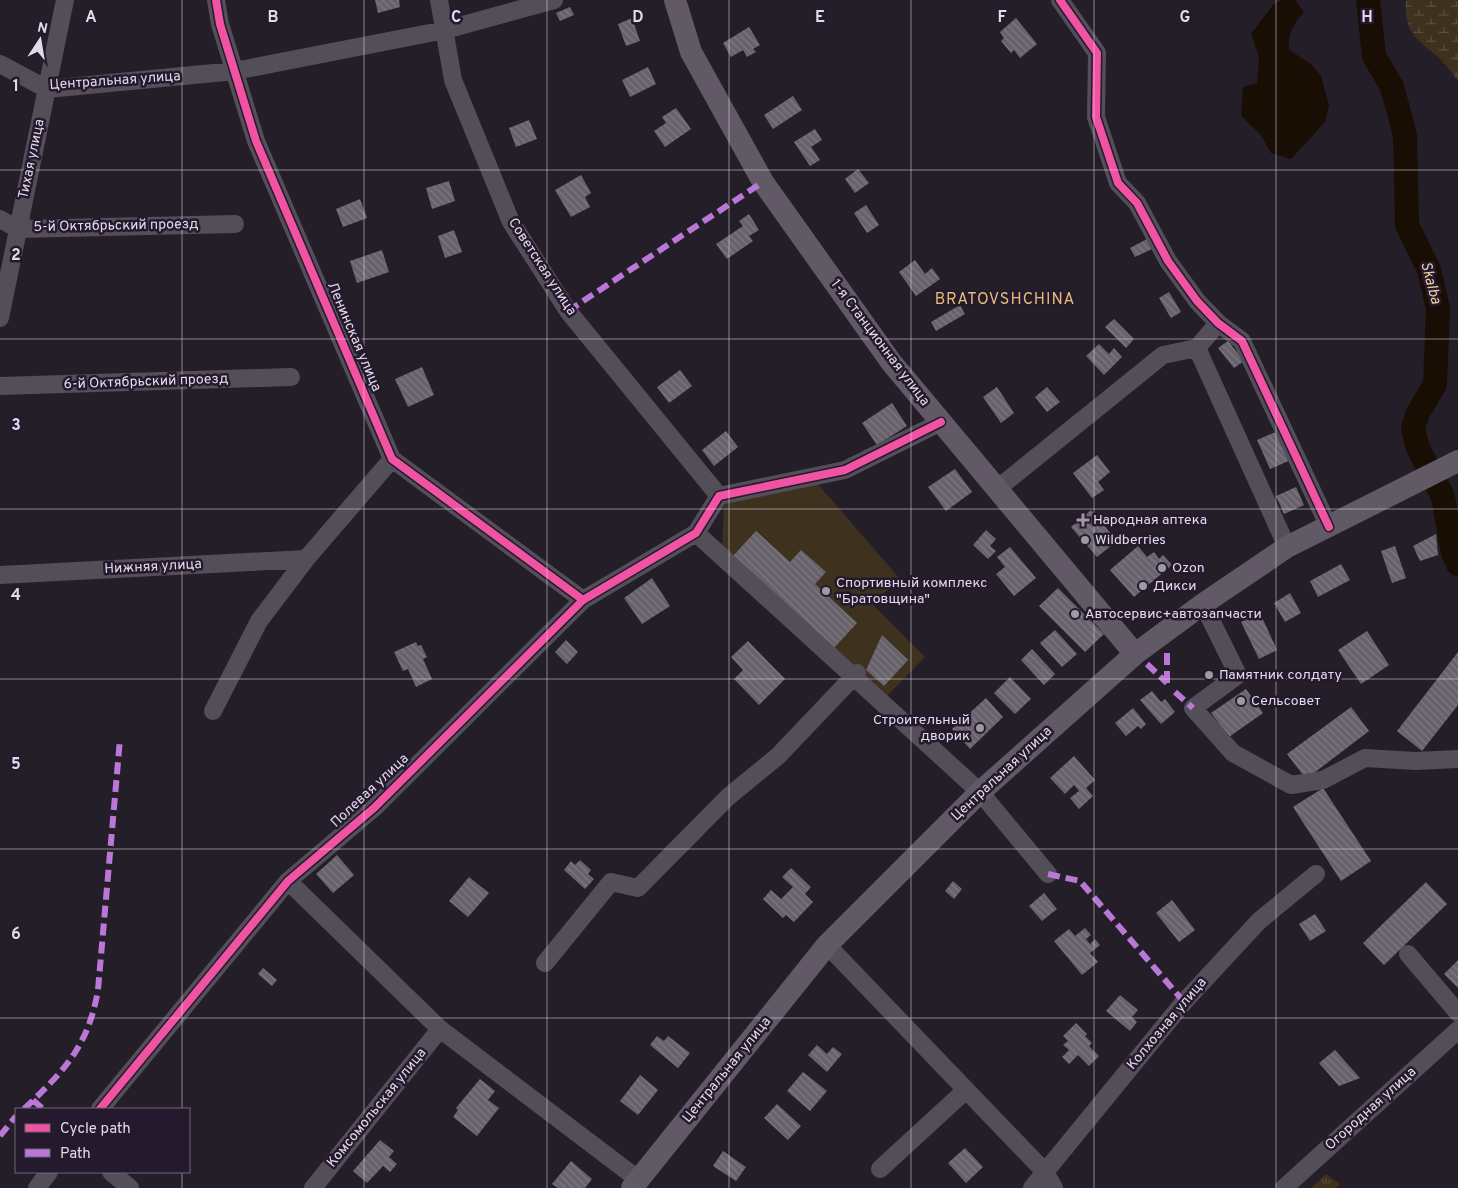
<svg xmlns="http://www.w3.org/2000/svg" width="1458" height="1188" viewBox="0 0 1458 1188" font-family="Overpass,sans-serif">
  <defs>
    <pattern id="wetland-marsh" width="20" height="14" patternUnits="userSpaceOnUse" patternTransform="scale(1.25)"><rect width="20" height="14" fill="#3e321f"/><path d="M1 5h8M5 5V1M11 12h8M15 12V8" fill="none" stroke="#5a4f40"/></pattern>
    <pattern id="park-tufts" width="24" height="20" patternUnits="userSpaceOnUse" patternTransform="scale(1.25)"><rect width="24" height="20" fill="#3e321f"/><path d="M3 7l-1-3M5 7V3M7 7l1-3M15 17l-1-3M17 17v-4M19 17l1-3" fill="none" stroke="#5a4f40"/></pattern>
    <pattern id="building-back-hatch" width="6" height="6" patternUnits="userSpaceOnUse" patternTransform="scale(1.25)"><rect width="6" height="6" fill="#68626c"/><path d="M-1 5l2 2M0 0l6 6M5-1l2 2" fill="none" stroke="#7d7881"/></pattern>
  </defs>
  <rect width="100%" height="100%" fill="#241e29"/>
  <path fill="#3e321f" d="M816,482L901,580L871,603L925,657L885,698L722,552L724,501Z"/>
  <path fill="url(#wetland-marsh)" d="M1406,0H1458V81C1452,73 1445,63 1438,57C1415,38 1404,32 1406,0Z"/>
  <path fill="url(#park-tufts)" d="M1326,1174L1340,1184L1336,1188H1311Z"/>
  <path fill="#190e04" d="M1282,0H1295L1304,12C1293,23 1288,35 1289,50L1311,64L1321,76L1329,106L1325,122L1291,159L1271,153L1261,135L1241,116L1243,87L1257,83L1259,57L1251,34L1273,5Z"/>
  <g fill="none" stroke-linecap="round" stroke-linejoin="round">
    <path stroke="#190e04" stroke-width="24" d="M1368,0L1374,56L1392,87L1405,135L1407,225L1429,270L1438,308L1435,384L1417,415L1413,429L1418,448L1443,497L1453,553L1458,564"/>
  </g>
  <path fill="url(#building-back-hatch)" d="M375,0H399L400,7L378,13Z
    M570,7L574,15L560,21L556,13Z
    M632,18L640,41L626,46L618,24Z
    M1016,18L1037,44L1020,58L1014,50L1011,53L1001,41L1004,38L1000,32Z
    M749,27L760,45L753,49L756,52L747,57L743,50L731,57L723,43Z
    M648,67L656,84L630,97L622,80Z
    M793,96L802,110L773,129L764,115Z
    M676,108L691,129L665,147L654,131L666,123L662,117Z
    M529,120L537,139L516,147L509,128Z
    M815,129L822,140L811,147L820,160L810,166L794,142Z
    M858,169L869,183L855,193L845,179Z
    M581,175L591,193L585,197L590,207L571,217L555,190Z
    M449,181L455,201L432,209L426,188Z
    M360,199L367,218L343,227L336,209Z
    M866,205L879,225L867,233L854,213Z
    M749,214L759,230L749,236L753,241L727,259L716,244L743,226L739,221Z
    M454,230L462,252L445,258L438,236Z
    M1147,239L1152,249L1135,257L1130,248Z
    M382,250L389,272L357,283L350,261Z
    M915,260L925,274L932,268L940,279L916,296L899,272Z
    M1169,292L1181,312L1171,318L1159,298Z
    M960,305L965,314L936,331L931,322Z
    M1114,319L1134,339L1126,348L1105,327Z
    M1228,341L1244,361L1234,368L1218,348Z
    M1099,344L1109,354L1114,348L1122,357L1104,375L1086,356Z
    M422,367L434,395L408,407L395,379Z
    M680,370L692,386L669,403L657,387Z
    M997,387L1014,413L1001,423L983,397Z
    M1047,387L1060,402L1047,412L1035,397Z
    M892,403L907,426L877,445L862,423Z
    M726,431L738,447L714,466L702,450Z
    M1278,431L1291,460L1270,469L1257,440Z
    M1097,455L1110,472L1098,482L1104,490L1092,498L1073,473Z
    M955,469L972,492L946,511L928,487Z
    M1296,487L1304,505L1284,514L1276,496Z
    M1091,510L1117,541L1097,557L1071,527Z
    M986,530L996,539L990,546L996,551L988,559L973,545Z
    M756,531L790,562L801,550L826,572L815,584L857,623L833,649L733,556Z
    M1436,534L1438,555L1420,561L1413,546Z
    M1138,546L1147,557L1154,552L1159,559L1163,555L1172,565L1134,597L1110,570Z
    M1395,546L1406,578L1392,583L1381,551Z
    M1010,547L1036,578L1014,596L996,574L1005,567L997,557Z
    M1341,564L1350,580L1318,597L1310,581Z
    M652,578L670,606L642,624L624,598Z
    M1058,588L1104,634L1085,652L1039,606Z
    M1290,593L1301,613L1285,622L1274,603Z
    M1260,613L1277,650L1259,659L1241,622Z
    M1055,630L1077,654L1062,667L1040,643Z
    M1367,631L1389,665L1361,684L1338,650Z
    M882,635L908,660L884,686L866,670Z
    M566,640L578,652L567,664L555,652Z
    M748,641L785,679L759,705L734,679L743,670L731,657Z
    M416,642L418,646L421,645L427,657L423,659L432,679L416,687L408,669L403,671L394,652Z
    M1032,649L1055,674L1044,685L1021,660Z
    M1458,652V705L1422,751L1397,731Z
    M1010,677L1031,699L1015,714L994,693Z
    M1246,689L1263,713L1229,737L1211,713Z
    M1152,691L1161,702L1165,699L1175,712L1161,724L1140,700Z
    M986,698L1003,717L970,749L952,729Z
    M1351,707L1369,731L1306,779L1287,754Z
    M1133,708L1146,724L1141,729L1138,726L1126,736L1115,723Z
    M1074,756L1095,780L1086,788L1093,796L1079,809L1070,798L1079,791L1074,785L1065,794L1050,778Z
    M1323,788L1371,861L1341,881L1293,807Z
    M337,855L354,875L333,893L316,874Z
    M580,860L591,870L588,874L594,879L585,889L564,870L571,861L575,865Z
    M791,868L811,887L805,894L813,902L794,922L786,915L783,918L763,899L771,890L781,899L793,887L782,877Z
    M469,877L489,893L468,917L449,901Z
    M953,881L962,889L954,899L945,891Z
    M1426,882L1447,904L1384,965L1363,943Z
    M1044,893L1057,909L1042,921L1029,906Z
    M1172,900L1195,930L1179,942L1156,913Z
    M1315,914L1326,931L1310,941L1299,924Z
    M1085,928L1091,935L1086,939L1090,944L1095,939L1100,945L1090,953L1098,962L1082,975L1054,941L1069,929L1075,936Z
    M1458,960V988L1444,974Z
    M263,968L277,980L272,986L258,974Z
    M1120,995L1138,1010L1132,1017L1137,1022L1130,1031L1106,1011Z
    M1076,1023L1087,1034L1085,1036L1092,1043L1089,1046L1099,1056L1089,1066L1078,1055L1069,1064L1062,1057L1069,1050L1063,1045L1068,1041L1063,1036Z
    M657,1036L664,1041L668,1036L690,1053L678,1068L650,1045Z
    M817,1045L827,1054L833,1047L842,1054L827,1072L808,1055Z
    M1335,1050L1360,1078L1339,1086L1319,1063Z
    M803,1072L827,1091L810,1111L787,1091Z
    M640,1075L658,1090L638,1115L620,1101Z
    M480,1079L495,1091L488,1100L499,1108L477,1136L453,1117L458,1110L456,1108Z
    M777,1104L801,1126L788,1140L764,1118Z
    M380,1140L394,1151L389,1157L397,1164L390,1172L383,1166L367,1183L353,1171Z
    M965,1148L983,1167L966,1183L948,1163Z
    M723,1151L746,1167L736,1181L713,1166Z
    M571,1161L592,1179L585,1188H558L552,1184Z"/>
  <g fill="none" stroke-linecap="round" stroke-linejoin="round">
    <path stroke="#544e58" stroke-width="18" d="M216,0L220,24L256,141L392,459L583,600
      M439,0L453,80L511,222L568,311L719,496
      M1060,0L1097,53L1096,117L1118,183L1137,203L1168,261L1197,301L1218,323L1242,341L1329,527
      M0,64L47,89L235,71L445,30L554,0
      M0,219L18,229L235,224
      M0,318L65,0
      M1197,348L1287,547
      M0,386L291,377
      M997,489L1163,355L1197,348L1218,323
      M696,533L980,792L1048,874
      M0,575L306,559
      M1203,604L1238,675L1193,708L1233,753L1291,785L1323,780L1365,758L1416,761L1458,759
      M213,711L259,621L306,559L392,459
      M288,881L440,1029L639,1180
      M827,945L1045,1172L1054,1188
      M1408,954L1458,1013
      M545,963L611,882L638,888L728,797L778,756L857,673
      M100,1109L288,881L374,808L583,600L696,533L719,496L845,470L941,422
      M880,1169L966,1090
      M111,1172L130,1188
      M37,1188L49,1172
      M313,1188L440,1029
      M1032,1188L1184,1002L1259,921L1316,874
      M1284,1188L1458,1030"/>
    <path stroke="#615a66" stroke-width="22" d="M675,0L691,52L763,182L891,362L1135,654
      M632,1188L827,945L980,792L1135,654L1203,604L1287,547L1458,461"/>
    <path stroke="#ba77d6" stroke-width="6" stroke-dasharray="12 6" stroke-linecap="butt" d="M568,311L763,182
      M1147,664L1167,683
      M1167,683V649
      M1175,692L1193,708
      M1048,874L1080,881L1184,1002
      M33,1100L43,1109
      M24,1109C64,1071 88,1047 98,990L120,739
      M0,1136L16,1116"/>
    <g stroke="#25192d" stroke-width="11">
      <path id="cycleway" d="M216,0L220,24L256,141L392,459L583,600
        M1060,0L1097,53L1096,117L1118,183L1137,203L1168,261L1197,301L1218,323L1242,341L1329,527
        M100,1109L288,881L374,808L583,600L696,533L719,496L845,470L941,422"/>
    </g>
    <use href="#cycleway" stroke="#f153a3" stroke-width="8"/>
  </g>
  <path fill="none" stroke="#e2dae8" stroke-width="1" stroke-opacity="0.55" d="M182,0V1109M364,0V1188M547,0V1188M729,0V1188M911,0V1188M1094,0V1188M1276,0V1188M0,170H1458M0,339H1458M0,509H1458M0,679H1458M0,849H1458M0,1018H1458M182,1172V1188"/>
  <g fill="#a098a5" stroke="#25192d" stroke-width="2">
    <path d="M1080.5 512.5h5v5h5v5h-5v5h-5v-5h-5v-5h5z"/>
    <circle cx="1085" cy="540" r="5"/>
    <circle cx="1162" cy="568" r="5"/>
    <circle cx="1143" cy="586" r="5"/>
    <circle cx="826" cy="591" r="5"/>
    <circle cx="1075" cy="614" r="5"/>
    <circle cx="1209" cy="675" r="5"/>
    <circle cx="1241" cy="701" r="5"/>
    <circle cx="980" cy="728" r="5"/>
  </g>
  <g text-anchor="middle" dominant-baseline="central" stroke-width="5" stroke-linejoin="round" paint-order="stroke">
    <g font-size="14" fill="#e2dae8" stroke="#25192d">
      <text transform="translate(115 81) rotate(-4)">Центральная улица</text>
      <text transform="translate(32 159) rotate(-78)">Тихая улица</text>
      <text transform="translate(116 226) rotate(-1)">5-й Октябрьский проезд</text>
      <text transform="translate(542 267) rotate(57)">Советская улица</text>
      <text transform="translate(354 337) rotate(67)">Ленинская улица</text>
      <text transform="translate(880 343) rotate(53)">1-я Станционная улица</text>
      <text transform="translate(146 382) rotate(-2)">6-й Октябрьский проезд</text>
      <text transform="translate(153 567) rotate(-3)">Нижняя улица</text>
      <text transform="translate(1002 774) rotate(-43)">Центральная улица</text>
      <text transform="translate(370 791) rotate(-43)">Полевая улица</text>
      <text transform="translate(1167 1024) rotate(-50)">Колхозная улица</text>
      <text transform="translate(727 1070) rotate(-51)">Центральная улица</text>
      <text transform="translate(377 1108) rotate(-51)">Комсомольская улица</text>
      <text transform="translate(1371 1109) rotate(-42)">Огородная улица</text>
    </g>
    <g font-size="14" fill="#e2dae8" stroke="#25192d" text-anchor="start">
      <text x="1093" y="520">Народная аптека</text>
      <text x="1095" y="540">Wildberries</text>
      <text x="1172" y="568">Ozon</text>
      <text x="836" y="583">Спортивный комплекс<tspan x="836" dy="16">"Братовщина"</tspan></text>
      <text x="1153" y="586">Дикси</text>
      <text x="1085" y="614">Автосервис+автозапчасти</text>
      <text x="1219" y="675">Памятник солдату</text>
      <text x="1251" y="701">Сельсовет</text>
      <text x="970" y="720" text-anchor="end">Строительный<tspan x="970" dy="16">дворик</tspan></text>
    </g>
    <g font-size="15" font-style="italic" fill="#edd09e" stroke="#25192d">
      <text transform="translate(1430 283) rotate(75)">Skalba</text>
    </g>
    <g font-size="16" letter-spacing="1" fill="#e6be77" stroke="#25192d">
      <text x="1005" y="300">BRATOVSHCHINA</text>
    </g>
  </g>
  <g font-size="16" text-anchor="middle" font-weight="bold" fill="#e2dae8" stroke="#25192d" stroke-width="5" stroke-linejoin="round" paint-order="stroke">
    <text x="91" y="22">A</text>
    <text x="273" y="22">B</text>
    <text x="456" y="22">C</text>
    <text x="638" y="22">D</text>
    <text x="820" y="22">E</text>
    <text x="1002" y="22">F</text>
    <text x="1185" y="22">G</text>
    <text x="1367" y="22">H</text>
    <text x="16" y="91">1</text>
    <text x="16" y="260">2</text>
    <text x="16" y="430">3</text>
    <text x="16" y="600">4</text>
    <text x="16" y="769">5</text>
    <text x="16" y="939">6</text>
  </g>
  <rect x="15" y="1108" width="175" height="65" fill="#25192d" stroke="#716678"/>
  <rect x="25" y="1124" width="25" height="8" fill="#f153a3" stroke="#716678"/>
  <text x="60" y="1133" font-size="15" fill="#e2dae8">Cycle path</text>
  <rect x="25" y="1149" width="25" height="8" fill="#ba77d6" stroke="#716678"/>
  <text x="60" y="1158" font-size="15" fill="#e2dae8">Path</text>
  <g transform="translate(40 40) rotate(12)" stroke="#25192d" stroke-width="4" paint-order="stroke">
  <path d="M0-4L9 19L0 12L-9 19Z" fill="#e2dae8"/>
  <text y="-8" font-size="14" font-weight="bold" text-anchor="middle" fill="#e2dae8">N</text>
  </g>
</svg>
